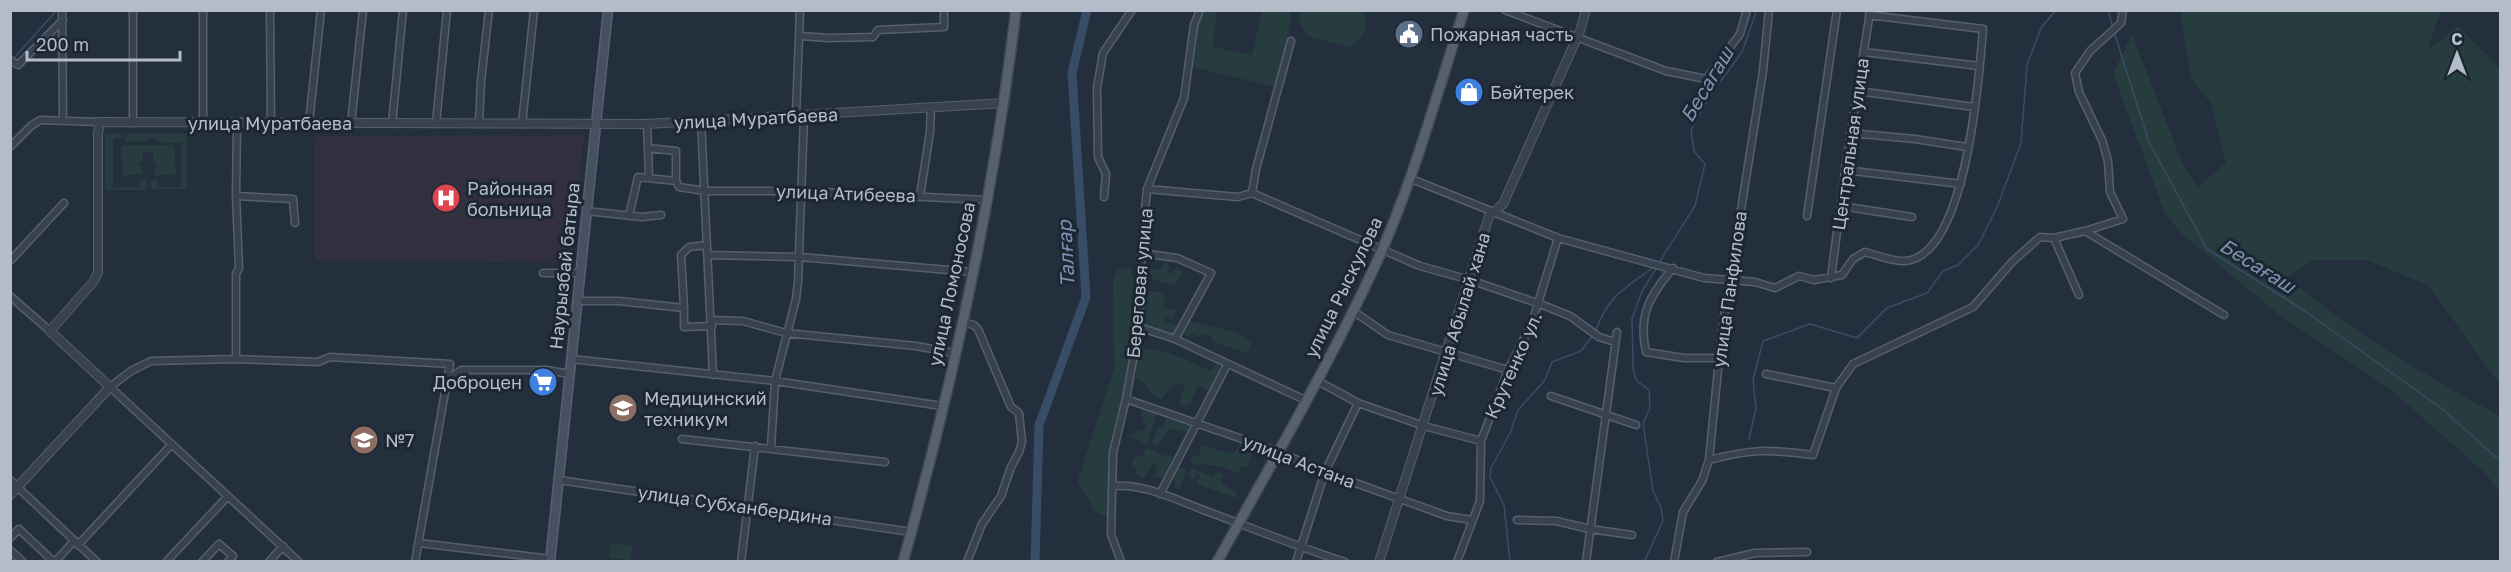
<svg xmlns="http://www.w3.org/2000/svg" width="2511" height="572" viewBox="0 0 2511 572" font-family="'Golos Text',sans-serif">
  <rect width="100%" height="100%" fill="#242f3e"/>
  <path fill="#32303f" d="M584,135L571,263L315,260V137Z"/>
  <path fill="#263c3f" d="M1203,11H1217L1213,47L1252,55L1262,11H1291L1288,41L1275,87L1192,67L1197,27Z
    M1300,11H1364C1369,28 1365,38 1349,47L1307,36L1299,20Z
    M2183,11H2443L2436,23L2428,50L2458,26L2500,69V385L2429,286L2367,260H2311L2287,278C2353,331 2426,377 2500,416V493L2486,474L2390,389L2278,314L2180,232L2165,213L2113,74L2132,34L2183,165L2197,187L2226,163L2211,103L2192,80L2181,20Z
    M105,134H121V138L113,139V187H139L140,179H147V190H105Z
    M125,134H187V189H151V179H158V187H182V143L157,142L156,138H148L147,142H126Z
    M123,145H174L176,174L155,176L154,171L157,168V162H153V152H143V162H139L143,174L123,176L121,146Z
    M1163,262H1166L1169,267L1168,273L1172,274L1174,269L1183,271L1175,286L1153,279L1152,275L1146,271L1150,268L1161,270Z
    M1118,268L1130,269C1151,327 1122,395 1111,454C1108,471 1112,492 1112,510L1106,517L1093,511C1091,499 1081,493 1078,480L1114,369L1113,281Z
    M1142,290L1164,293L1165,309H1176L1173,318L1165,317L1163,321L1179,326L1174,337L1139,322Z
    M1188,321L1232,331L1252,342L1248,353L1211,341L1212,337L1208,334L1205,336L1202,334L1198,337L1191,333L1188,336L1179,334Z
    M1137,347L1167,352L1212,371L1215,364L1222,367L1213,392L1198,386L1190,404L1182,406L1180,402L1185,386L1176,383L1160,400C1150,394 1147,384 1136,378Z
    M1142,409L1157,414L1147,444L1128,436L1137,434L1138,430H1145L1147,425L1141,423L1145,417L1141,416Z
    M1167,418L1191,425L1188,434L1180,430H1169L1157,445L1151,444L1158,428L1163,426Z
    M1241,442L1254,448L1247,468L1242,465L1238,474L1223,467L1191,463V457L1201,455L1199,449L1203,445L1233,454Z
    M1146,448L1157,451L1162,458L1165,454L1173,458L1163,479L1154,476L1158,468L1153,463L1144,478L1136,475V468L1132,464L1135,457L1143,455Z
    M1178,467L1187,471L1179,489L1175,487L1174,472Z
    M1192,468L1212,477L1217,472L1223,474L1221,483L1237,492L1236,498L1196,484L1200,475L1197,474L1194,479L1187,475Z
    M610,544L632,545L631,560L609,558Z"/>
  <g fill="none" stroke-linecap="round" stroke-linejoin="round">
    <path stroke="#394c67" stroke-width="1.5" d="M2108,10L2113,28
      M2114,32L2149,142L2207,249L2305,311L2441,408L2500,461
      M13,59L57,10
      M1658,264L1695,206L1705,164L1694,151L1691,130L1712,93L1742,52L1757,10
      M1596,330C1608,296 1626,287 1654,267
      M1749,439L1756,408L1753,380L1763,341L1810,324L1857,338L1887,308L1927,293L1943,271L1958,265L1978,245L1998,205L2021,143L2027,65L2041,28L2056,10
      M1510,562L1504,505L1490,477L1491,468L1510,433L1518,410L1545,380L1552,362L1581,351L1592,337
      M1644,562L1663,521L1661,507L1653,491L1643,423L1650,408L1649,390L1636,380L1633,369L1632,318L1642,291L1656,269"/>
    <path stroke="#394c67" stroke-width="9" d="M1035,562L1039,425L1086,297L1072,73L1087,10"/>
    <g stroke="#565f6c" stroke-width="9">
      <path id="minor" d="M62,10L63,120
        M203,10V123
        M270,10L271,123
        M1505,10L1666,71L1706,79L1740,34L1747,10
        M801,36L828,38L873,37L878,30L944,27V10
        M1864,52L1979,66
        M10,60L18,65L63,20
        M1858,91L1974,107
        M796,115L800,10
        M701,121L713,375
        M133,123V10
        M237,123L236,196L293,199L295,223
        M309,123L321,10
        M351,124L363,10
        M392,124L403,10
        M436,124L447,10
        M479,124L481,81L489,10
        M522,124L534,10
        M647,124L648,148L676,151V181
        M1850,133L1915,139L1967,147
        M10,147L31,126L40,120L100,122
        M648,148L649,178
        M1845,170L1961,184
        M1409,178L1558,238L1704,278L1755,282L1775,288L1799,276L1814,280L1842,275L1853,259L1865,252C1877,255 1893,262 1906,261C1967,254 1979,78 1983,29L1869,15
        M1147,189L1238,197L1252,193L1420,266L1470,280L1540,304L1570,316L1599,337L1615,342
        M1252,193L1256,169L1291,41
        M236,196L239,268L236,274V359L318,362L330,357L450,364L415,562
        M920,196L930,132L931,107
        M1104,197L1106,174L1098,157L1097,88L1103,53L1132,10
        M1841,206L1912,217
        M586,211L642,217L661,215
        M629,216L638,177L676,181L679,187L705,191H803L986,200
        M1807,216L1837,10
        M2085,231L2224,315
        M1141,253L1177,258L1211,273L1175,339
        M708,255L800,257L972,272
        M10,261L64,203
        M1673,268C1649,296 1638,316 1646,352L1684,358H1719
        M543,273H580
        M1831,278L1845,170L1870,12
        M2079,295L2054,238L2085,231L2123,219L2110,192L2108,161L2102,140L2079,92L2075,73L2090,51L2121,23L2123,10
        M10,296L50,331
        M577,301H619L684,308V327L712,326
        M684,308L681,255L689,247L707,245
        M1353,311L1388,335L1508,370
        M711,320L743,321L786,333L916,346L954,353
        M962,322L974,325L978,329L1011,407L1019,413L1022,442L1019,452L1011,467L1001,496L982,524L967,562
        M1139,327L1175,339L1305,400
        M236,359L151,361L131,371L110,387L299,562
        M571,359L775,381L942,406
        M1766,374L1836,388
        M448,380L461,370H547L569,374
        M1316,380L1358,403L1424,426L1481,441
        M1551,396L1636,425
        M1126,399L1277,451L1325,472L1447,516L1472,520
        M682,439L885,462
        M771,448L775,381L796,299L798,282L804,115
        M1709,460C1752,449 1768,449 1813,455L1836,388L1853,364L1973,307L2012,262L2040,237L2054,238
        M10,480L97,562
        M559,480L911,532
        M1113,486C1144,483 1177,500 1206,511C1252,528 1298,547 1345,562
        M1160,494L1227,365
        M1517,520L1556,521L1590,529L1632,535
        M10,538L19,529L54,562
        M419,543L551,559
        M78,545L172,444
        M10,550L23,562
        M55,562L74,541
        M166,562L228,496
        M202,562L219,544L233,556L228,562
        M269,562L283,546
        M741,562L755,446
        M1121,562L1111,534L1113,453L1126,399L1139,327L1142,243L1147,189L1184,98L1194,25L1200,10
        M1296,562L1325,472L1358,403
        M1457,562L1480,501L1481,441L1508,370L1532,323L1558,238
        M1586,562L1617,332
        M1674,562L1683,512L1702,481L1709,460L1722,330L1763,71L1769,10
        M1717,562L1755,553L1807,552"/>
    </g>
    <g stroke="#565f6c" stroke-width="10">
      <path id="tertiary" d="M10,495L110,387L50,331L94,281L98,272V133L100,122L647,124L1005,103
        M1379,562L1489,216L1503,204L1580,31L1586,10"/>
    </g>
    <g stroke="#565f6c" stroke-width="11">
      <path id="secondary" d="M550,562L608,10"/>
    </g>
    <g stroke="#414a57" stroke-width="12">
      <path id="primary" d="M903,562C953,383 994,194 1016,10
        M1217,562C1271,465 1327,368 1374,268C1412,186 1436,97 1464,10"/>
    </g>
    <use href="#minor" stroke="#38414e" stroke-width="6"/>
    <use href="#tertiary" stroke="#38414e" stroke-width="8"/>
    <use href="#secondary" stroke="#465061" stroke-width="8"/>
    <use href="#primary" stroke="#56606e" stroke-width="9"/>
  </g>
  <defs>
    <g id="civic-disc" transform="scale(1.5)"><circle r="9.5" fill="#5c6f8a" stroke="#1d2633"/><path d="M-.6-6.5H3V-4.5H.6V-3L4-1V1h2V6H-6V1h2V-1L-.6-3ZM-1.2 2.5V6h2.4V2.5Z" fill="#fff"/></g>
    <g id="shop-disc" transform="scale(1.5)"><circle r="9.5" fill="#3f7fe0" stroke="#1d2633"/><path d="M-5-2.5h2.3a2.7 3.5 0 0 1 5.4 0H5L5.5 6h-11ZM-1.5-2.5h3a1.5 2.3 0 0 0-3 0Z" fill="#fff"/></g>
    <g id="hospital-disc" transform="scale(1.5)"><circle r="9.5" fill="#e0444e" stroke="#1d2633"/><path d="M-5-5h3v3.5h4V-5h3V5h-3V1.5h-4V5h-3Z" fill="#fff"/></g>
    <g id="supermarket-disc" transform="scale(1.5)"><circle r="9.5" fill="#3f7fe0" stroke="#1d2633"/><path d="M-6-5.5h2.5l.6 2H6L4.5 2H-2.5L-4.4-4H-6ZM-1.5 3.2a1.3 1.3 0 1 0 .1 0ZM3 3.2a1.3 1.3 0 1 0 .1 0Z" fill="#fff"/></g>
    <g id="university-disc" transform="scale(1.5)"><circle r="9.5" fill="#8d6e63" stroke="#1d2633"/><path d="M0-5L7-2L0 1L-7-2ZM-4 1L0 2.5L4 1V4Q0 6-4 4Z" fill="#fff"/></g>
    <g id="school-disc" transform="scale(1.5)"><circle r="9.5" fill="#8d6e63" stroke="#1d2633"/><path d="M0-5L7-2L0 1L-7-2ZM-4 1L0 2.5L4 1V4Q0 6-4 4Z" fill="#fff"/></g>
  </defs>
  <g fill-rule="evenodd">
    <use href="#civic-disc" x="1409" y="34"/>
    <use href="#shop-disc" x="1469" y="92"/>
    <use href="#hospital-disc" x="446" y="198"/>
    <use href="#supermarket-disc" x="543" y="382"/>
    <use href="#university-disc" x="623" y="408"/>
    <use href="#school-disc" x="364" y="440"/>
  </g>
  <g text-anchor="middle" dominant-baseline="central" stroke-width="6" stroke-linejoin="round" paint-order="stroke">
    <g font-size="18" fill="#b4bcc9" stroke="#1d2633" text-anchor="start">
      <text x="1430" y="34">Пожарная часть</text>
      <text x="1490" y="92">Бәйтерек</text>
      <text x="467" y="188">Районная<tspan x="467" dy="21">больница</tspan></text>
      <text x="522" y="382" text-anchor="end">Доброцен</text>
      <text x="644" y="398">Медицинский<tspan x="644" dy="21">техникум</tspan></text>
      <text x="385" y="440">№7</text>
    </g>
    <g font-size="18" fill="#b4bcc9" stroke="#1d2633">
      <text transform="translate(756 118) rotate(-3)">улица Муратбаева</text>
      <text x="270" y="123">улица Муратбаева</text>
      <text transform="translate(1850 144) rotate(-82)">Центральная улица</text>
      <text transform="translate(846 193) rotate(2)">улица Атибеева</text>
      <text transform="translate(564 266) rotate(-84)">Наурызбай батыра</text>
      <text transform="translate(1139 283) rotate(-85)">Береговая улица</text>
      <text transform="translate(951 284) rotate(-78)">улица Ломоносова</text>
      <text transform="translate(1343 287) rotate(-64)">улица Рыскулова</text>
      <text transform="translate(1729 289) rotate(-82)">улица Панфилова</text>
      <text transform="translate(1459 314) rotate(-73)">улица Абылай хана</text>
      <text transform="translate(1513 365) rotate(-66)">Крутенко ул.</text>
      <text transform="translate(1299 461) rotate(21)">улица Астана</text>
      <text transform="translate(735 505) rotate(8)">улица Субханбердина</text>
    </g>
    <g font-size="20" font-style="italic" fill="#7c92b1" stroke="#1d2633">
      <text transform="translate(1706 84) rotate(-59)">Бесагаш</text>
      <text transform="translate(1065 254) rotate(-93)">Талғар</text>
      <text transform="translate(2258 265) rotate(32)">Бесағаш</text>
    </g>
  </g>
  <rect width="2511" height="572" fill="none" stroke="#b4bcc9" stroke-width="24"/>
  <g transform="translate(2457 54)" stroke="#1d2633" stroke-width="4.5" paint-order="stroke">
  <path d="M0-4.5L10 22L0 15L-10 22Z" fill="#b4bcc9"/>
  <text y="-9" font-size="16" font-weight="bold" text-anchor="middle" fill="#b4bcc9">С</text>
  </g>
  <path d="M27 51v9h153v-9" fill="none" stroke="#b4bcc9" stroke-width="3"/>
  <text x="36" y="51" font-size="18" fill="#b4bcc9" stroke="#1d2633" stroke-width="4.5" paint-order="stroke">200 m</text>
</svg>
